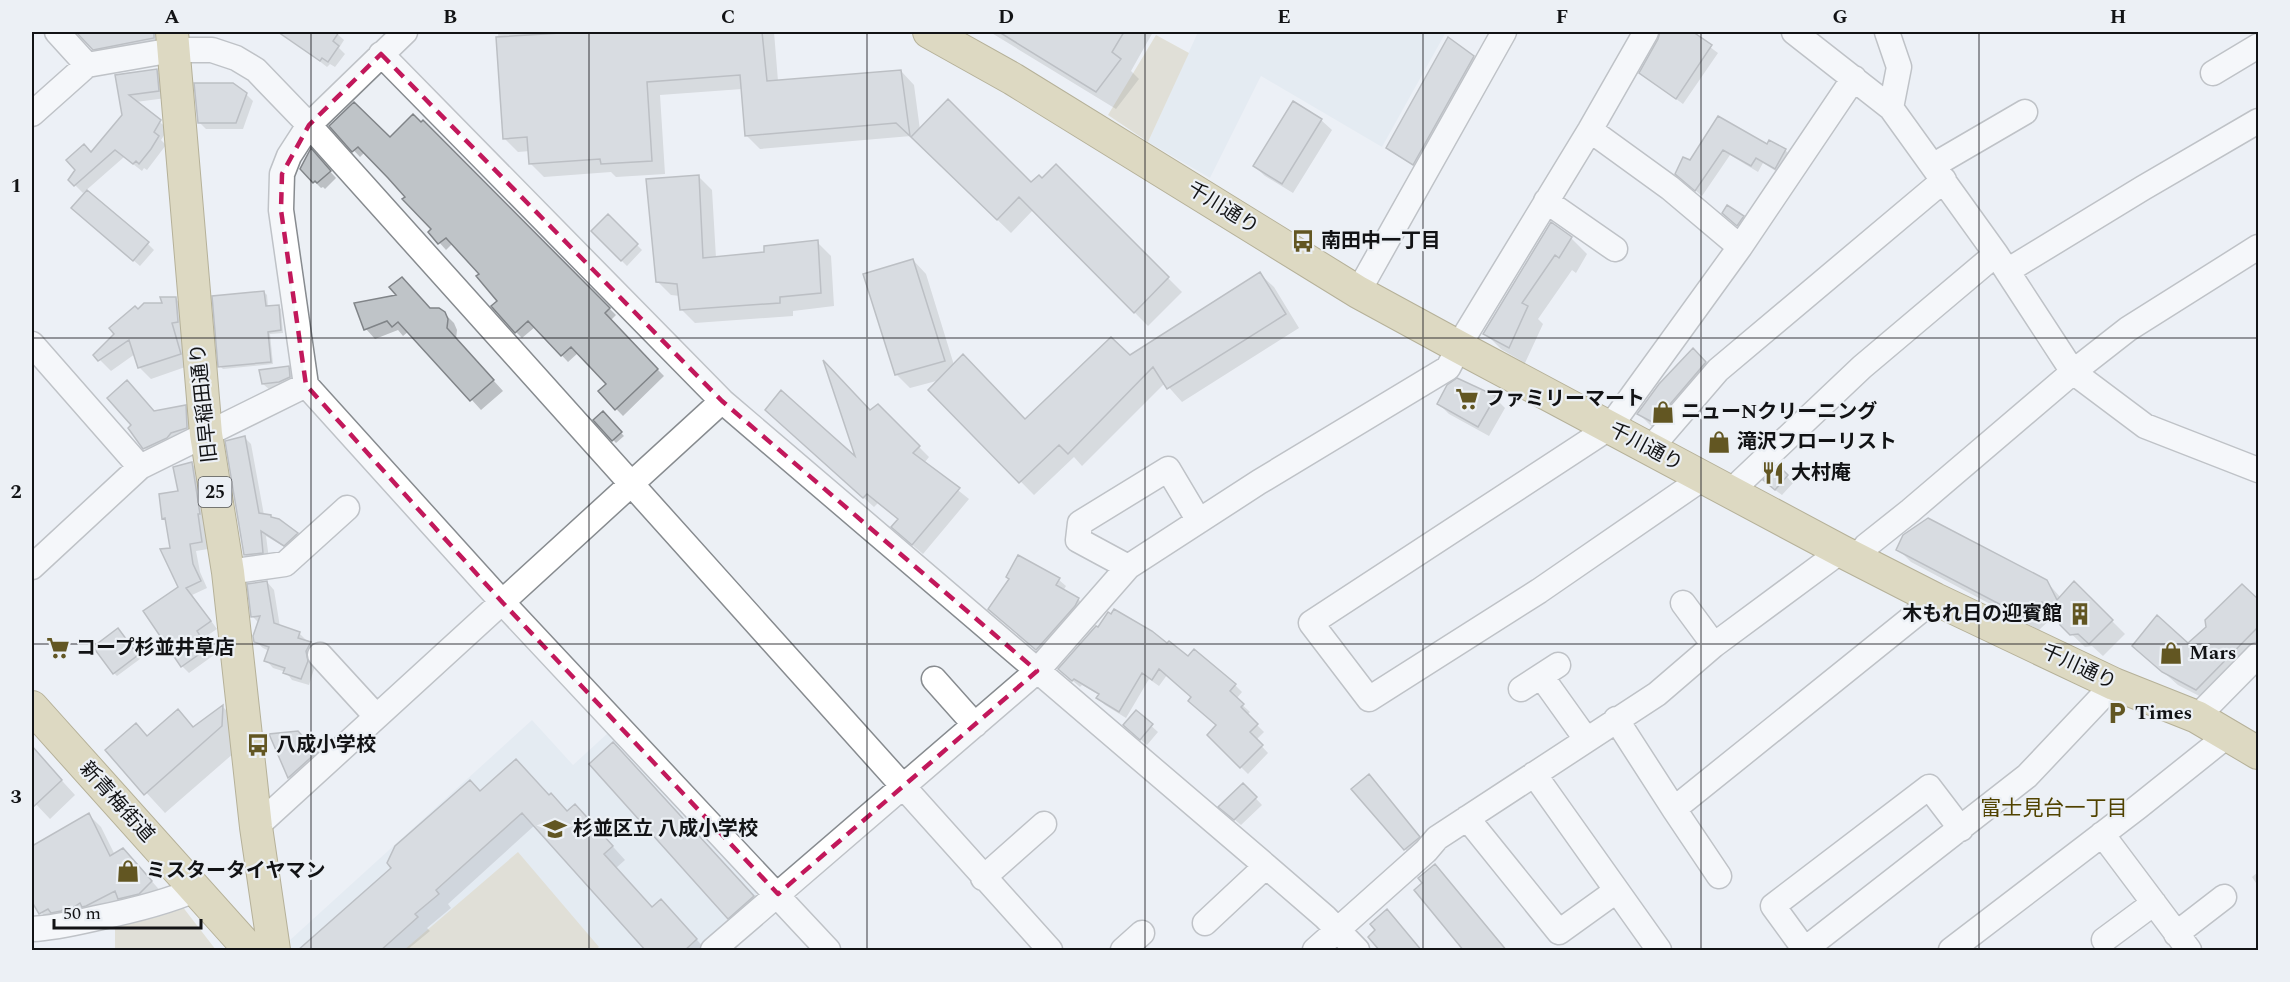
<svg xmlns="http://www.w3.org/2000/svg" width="2290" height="982" viewBox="0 0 2290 982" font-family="Spectral,'Noto Sans JP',serif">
  <rect width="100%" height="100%" fill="#ecf0f5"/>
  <path fill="#dae4ee" d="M1198,32H1446L1382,147L1261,76L1210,178L1148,142Z
    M532,720L573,765L609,732L756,892V901L697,950H291L290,940Z"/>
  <path fill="#d1cbb1" d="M1156,35L1189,53L1148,142L1108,115Z
    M518,852L599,947L595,950H404Z
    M182,906L216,950H115V923Z"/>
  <path fill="#0003" d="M78,32H162L161,40L103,58Z
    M295,32H335L344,40L339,48L345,54L335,67L330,64L327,67L290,38Z
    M498,32H774L778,81L901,71L914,85L920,130L1031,184L1042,180L1056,166L1182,292L1148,326L1033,210L1011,233L911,136L760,149L746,135L742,89L660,95L665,174L616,177L611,172L544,177L530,163V151L518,152L504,138Z
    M990,32H1153L1131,71L1139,79L1116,109Z
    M1662,32H1690L1718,53L1683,104L1641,73L1660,39Z
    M1473,57L1480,64L1420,170L1395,154L1388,148Z
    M157,71L164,79L166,98L136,102L168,129L161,140L166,145L147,170L144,168L142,171L124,157L83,193L70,180L123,115L117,76Z
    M246,94L253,101L243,129H206L199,122Z
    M1718,118L1768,146L1770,142L1785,150L1792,157L1782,175L1763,163L1758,172L1730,155L1702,196L1683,180L1690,162Z
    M1321,120L1332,130L1293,193L1265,176L1254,166Z
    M423,122L616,315L610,321L664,376L623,416L600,392L608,384L578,353L568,362L535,327L522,338L516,332L499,301L481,274L453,243L446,250L430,232L433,229L407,197L365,152L360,157L331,126L390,139Z
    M317,157L336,178L325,189L323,187L321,188L302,169Z
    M699,177L712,190L716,258L765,254L817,242L831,256L834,306L793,311V316L695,323L681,309L680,296L671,295L657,281Z
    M80,214L148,244L154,250L140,266Z
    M608,216L642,250L627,266L593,232Z
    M1743,217L1749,224L1744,231L1730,220Z
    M1551,224L1571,238L1587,254L1576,273L1572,270L1538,319L1543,324L1525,363L1501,349L1485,333Z
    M913,260L926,274L954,365L1025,421L1260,274L1274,287L1299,328L1182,402L1165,383L1082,466L1074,457L1034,495L930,390L940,380L910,388L896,374Z
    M264,292L267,295L268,307L278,306L281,309L283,333L270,334L273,364L223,369L220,366Z
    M399,296L430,310L444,313L454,323L457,330L456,339L503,391L481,410L409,331L403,336L398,330L375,339L366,329Z
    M176,299L187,310L191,365L151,379L140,368L135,354L111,371L95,355L138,311Z
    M1693,350L1724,383L1674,441L1658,433L1639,414Z
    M288,367L295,374L296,383L270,390L263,384Z
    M1458,380L1495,398L1505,408L1489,436L1449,414L1439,404Z
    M878,406L929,457L924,463L969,499L923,554L903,537L899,520L878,503L874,507L777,420L859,461L871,412Z
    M185,407L192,414L194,435L152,456L130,429L154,413Z
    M602,413L624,436L616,443L595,420Z
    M245,438L251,444L264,515L279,521L304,540L291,551L266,536L269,559L252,561L245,555Z
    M192,464L199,471L208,549L196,551L200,572L207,588L192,595L217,629L202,639L214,655L189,673L182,666L179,588L167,522L164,518L180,493Z
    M1778,468L1793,483L1782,495L1771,487Z
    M1898,549L2046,581L2061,598L2074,583L2125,634L2103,656L2092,646L2085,647L2061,624V619L2056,614L2039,630L1911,562Z
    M1018,557L1059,580L1066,586L1063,591L1078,599L1085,606L1044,655L996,615Z
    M267,582L274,590L280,627L299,633L317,651L313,659L314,669L309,685L292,680L286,672L273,668L266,660L269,651L263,648L255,641L259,623L252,616Z
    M2258,602V653L2211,702L2178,685L2134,646L2188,645Z
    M121,633L140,659L117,676L114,673Z
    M1188,659L1235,685L1242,692L1236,699L1250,712L1247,715L1264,732L1256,740L1268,753L1248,774L1209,735L1218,726L1193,697L1167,675L1159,686L1149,679L1126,718L1105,705L1098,698L1099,695L1082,685L1080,687L1067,676Z
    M223,707L242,726V746L165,813L107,750L148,737L177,711L194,728Z
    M1136,712L1158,732L1147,745L1132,732Z
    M271,735L312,746L330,766L302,790L289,777Z
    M32,748L75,795L50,819L32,800Z
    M627,757L766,910L742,931L729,918Z
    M1375,782L1425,844L1411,856L1353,789Z
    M1243,785L1262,805L1241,825L1227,813Z
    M481,793L549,797L568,812L588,819L625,860L616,868L653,909L674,914L706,950H648L535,825L448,904L451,908L427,928L430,931L407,950H300Z
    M89,815L101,827L115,855L135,862L163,894L53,926L33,903L40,896L32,886V848Z
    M2258,872V886L2252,877Z
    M1445,876L1507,950H1466Z"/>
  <path fill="#bfc4c8" stroke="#808488" stroke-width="1.5" d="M76,32H154V38L93,50Z
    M278,32H339L333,41L339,46L328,62L322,58L320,61Z
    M577,32H762L767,81L901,70L910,136L896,123L745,136L740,75L647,82L652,161L601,164L600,159L529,164L527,137L503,139L496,37Z
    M999,32H1124L1112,52L1121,59L1096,92Z
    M1660,32H1693L1712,45L1676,99L1639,73L1658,39Z
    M1448,37L1474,56L1413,165L1386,148Z
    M157,69L159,91L129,95L161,120L154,132L159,136L151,149L139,164L136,161L133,164L115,150L74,186L68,180L75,170L66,160L84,144L91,152L122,115L115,75Z
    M194,83H233L247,93L236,123H198Z
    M948,99L1031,182L1039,175L1042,178L1056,164L1169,277L1134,313L1019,197L997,220L911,137Z
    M1293,101L1322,119L1282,184L1253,166Z
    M354,102L390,137L413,114L421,122L423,120L610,308L605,313L658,369L615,410L598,391L606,384L571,347L561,356L528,321L515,333L491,306L497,301L476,276L479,274L446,238L438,244L428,232L431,229L402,199L405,197L388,178L358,147L352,152L329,126Z
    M1718,116L1767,144L1769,140L1786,149L1775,169L1756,158L1751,166L1723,150L1695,191L1675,174L1683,157L1690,160Z
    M311,148L331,171L317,183L315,181L313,183L300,169Z
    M699,175L703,258L764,252V246L818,240L821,293L780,297V303L680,310L677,284L656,282L646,179Z
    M87,190L149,242L133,261L71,208Z
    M1727,205L1744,216L1737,226L1722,213Z
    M608,214L638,244L621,261L591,231Z
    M1551,222L1572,237L1559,258L1555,255L1522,303L1528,306L1509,348L1483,334Z
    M913,259L945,361L895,375L863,274Z
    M1260,272L1286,314L1167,389L1153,367L1068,454L1059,445L1019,483L928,390L963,354L1025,419L1111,337L1130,355Z
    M402,277L430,308H439L445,312L448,319L447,328L494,380L470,401L398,322L392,327L387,321L364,330L354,303L396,295L389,287Z
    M264,291L266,306L279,305L281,330L268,332L271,362L218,367L212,296Z
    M160,297H176L178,322L172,323L181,354L138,368L129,340L98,361L93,355L114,334L109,328L135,306L138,309L144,303H162Z
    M1693,348L1706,362L1654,423L1637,414L1659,384Z
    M823,360L870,410L878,404L920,446L913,453L960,488L912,545L891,527L898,519L867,494L863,498L765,410L781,390L855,456Z
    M289,366L290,377L279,382L262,384L259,370Z
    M1457,378L1496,396L1478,427L1437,404L1447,385Z
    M127,380L154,411L186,405L187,428L171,433L167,438L143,449L128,428L131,425L107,398Z
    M603,411L622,432L612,441L593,420Z
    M245,436L259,513L271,515V517L279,519L298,533L284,546L261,531L263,553L244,555L225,441Z
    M192,462L200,514H198L202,542L190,544L193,564L201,581L186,588L211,621L197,631L208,648L181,667L143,611L178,587L160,549L170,548L165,518L162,519L159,494L178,491L173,467Z
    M1779,466L1788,475L1775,490L1763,480Z
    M1928,518L2047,580L2057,600L2074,581L2113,620L2089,644L2078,634L2070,635L2060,625L2059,619L2042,602L2026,618L1896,550L1903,535Z
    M1018,555L1060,578L1056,585L1079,598L1075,606L1036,650L988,609L1009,579L1006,577Z
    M267,581L274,623L300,632L298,638L311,642L306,651L308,661L301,679L283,673L285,668L264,661L269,647L254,642L253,636L260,616L251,617L247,584Z
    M2242,584L2259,600V626L2196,690L2162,672L2132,646L2157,615L2188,643L2206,627L2205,620Z
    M1114,609L1152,631L1167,643L1169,641L1188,656L1194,649L1236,684L1230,691L1244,704L1241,707L1258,724L1250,732L1263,745L1240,768L1207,735L1216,725L1188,701L1191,697L1159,669L1152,680L1142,673L1119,712L1096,698L1099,694L1074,679L1072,681L1058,669L1096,626L1098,627L1108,612L1111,614Z
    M118,628L138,655L113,674L93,647Z
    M223,705L222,726L144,795L105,750L136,723L147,736L178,709L193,727Z
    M1136,710L1153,724L1140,740L1123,725Z
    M298,731L317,752L288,778L269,734Z
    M613,742L754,896L728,919L589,764Z
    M32,746L62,780L32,808Z
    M516,759L549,795L551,793L567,811L575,804L613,846L604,854L652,907L661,899L697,939L684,951H646L522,813L436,890L439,894L415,914L418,917L380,951H297L391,868L387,863L395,846L470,780L480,791Z
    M1369,774L1420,837L1404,850L1351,789Z
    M1243,783L1257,797L1234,820L1218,807Z
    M89,813L110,856L123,848L152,881L139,894L118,899L115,891L86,906L82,907L80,903L71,909L69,906L61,911L51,913L48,909L39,914L32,902V846Z
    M1435,864L1507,951H1464L1414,890L1422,883L1418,878Z
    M1387,909L1422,951H1380L1368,937L1375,930L1370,924Z"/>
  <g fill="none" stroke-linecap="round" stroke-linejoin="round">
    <g stroke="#878b8f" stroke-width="27">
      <path id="minor" d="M57,32L87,65
        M405,32L309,125L289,156L282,174L281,210L306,385L503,603L828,950
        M1794,32L1891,108L1996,254L2073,372L2145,426L2258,470
        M1887,32L1899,67L1891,108
        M381,54L722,401L1266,866L1325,917L1357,950
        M2213,73L2258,46
        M32,114L87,65L173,50H212L236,58L256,70L309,125L1050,950
        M1590,130L1670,188L1740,247
        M1934,165L2025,112
        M1546,201L1615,249
        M2007,271L2143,188L2258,121
        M1358,292L1504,32
        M32,344L140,467
        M1650,449L1718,370L1944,180
        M1703,478L1539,591L1369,699L1311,623L1609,428L1740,247L1854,78
        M1731,491L1862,367L1996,254
        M1856,559L1866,546L1910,511L2073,372L2128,329L2258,247
        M32,567L140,467L306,385
        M1128,567L1078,540L1080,523L1168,469L1199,521
        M228,572L285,564L347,508
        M1683,603L1714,645
        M320,655L376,716
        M1541,676L1586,739
        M934,679L975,725
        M1521,689L1558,665
        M2197,717L2258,655
        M1616,719L1674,809L1935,599
        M1534,774L1659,950
        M1674,809L1719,876
        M1467,818L1559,932L1616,891
        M256,827L722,401
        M2102,834L2189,950
        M983,878L1044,824
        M1205,923L1266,866
        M32,929C54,928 75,923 97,918C131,911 165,903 197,889
        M2176,934L2224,897
        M2104,940L2154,903
        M713,950L1037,671L1128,567L1259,482L1448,368L1467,332L1590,130L1646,32
        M1123,950L1142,933
        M1315,950L1426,851L1437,838L1657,694L1714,645L1841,551
        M1804,950L2027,776L2114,684
        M1805,950L1773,906L1929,787L1961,829
        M1951,950L2138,807L2228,735"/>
    </g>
    <g stroke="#726428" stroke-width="34">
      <path id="major" d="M172,32L206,434L228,572L256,827L274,950
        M929,32L1013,79L1358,292L1459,347L1841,551L1935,599L2114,684L2197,717L2258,753
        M32,707L250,950"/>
    </g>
    <use href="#minor" stroke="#fff" stroke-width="24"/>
    <use href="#major" stroke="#cabc84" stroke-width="32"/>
  </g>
  <path d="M0 0H2290V982H0ZM381,54L722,401L1037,671L778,894L503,603L306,385L281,210L282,174L309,125Z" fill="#ecf0f5" fill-opacity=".55" fill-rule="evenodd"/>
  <path fill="none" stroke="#c2185b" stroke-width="4.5" stroke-dasharray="12 8" stroke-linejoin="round" d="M381,54L722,401L1037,671L778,894L503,603L306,385L281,210L282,174L309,125Z"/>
  <path fill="none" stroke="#121315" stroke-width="1.5" stroke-opacity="0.55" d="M311,32V950M589,32V950M867,32V950M1145,32V950M1423,32V950M1701,32V950M1979,32V950M32,338H2258M32,644H2258"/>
  <defs>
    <g id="bus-bare" transform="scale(1.8)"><path d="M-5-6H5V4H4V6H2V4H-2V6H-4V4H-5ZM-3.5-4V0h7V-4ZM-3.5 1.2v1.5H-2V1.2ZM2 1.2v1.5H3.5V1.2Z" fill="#625622" stroke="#ecf0f5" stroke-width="2.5" paint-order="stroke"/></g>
    <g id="supermarket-bare" transform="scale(1.8)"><path d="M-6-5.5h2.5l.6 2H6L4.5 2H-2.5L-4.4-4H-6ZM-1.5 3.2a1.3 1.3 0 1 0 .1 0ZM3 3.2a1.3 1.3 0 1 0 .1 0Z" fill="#625622" stroke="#ecf0f5" stroke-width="2.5" paint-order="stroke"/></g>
    <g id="shop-bare" transform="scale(1.8)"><path d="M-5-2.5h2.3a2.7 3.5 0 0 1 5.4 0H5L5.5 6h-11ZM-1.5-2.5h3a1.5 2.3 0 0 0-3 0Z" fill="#625622" stroke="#ecf0f5" stroke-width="2.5" paint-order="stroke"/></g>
    <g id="restaurant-bare" transform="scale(1.8)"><path d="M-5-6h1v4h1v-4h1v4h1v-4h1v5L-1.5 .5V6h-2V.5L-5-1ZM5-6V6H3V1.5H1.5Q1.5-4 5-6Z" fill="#625622" stroke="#ecf0f5" stroke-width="2.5" paint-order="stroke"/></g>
    <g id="building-bare" transform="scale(1.8)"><path d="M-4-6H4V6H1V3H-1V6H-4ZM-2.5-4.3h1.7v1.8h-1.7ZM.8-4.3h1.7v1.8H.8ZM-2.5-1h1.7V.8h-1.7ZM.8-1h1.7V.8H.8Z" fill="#625622" stroke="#ecf0f5" stroke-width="2.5" paint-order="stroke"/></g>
    <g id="parking-bare" transform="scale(1.8)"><path d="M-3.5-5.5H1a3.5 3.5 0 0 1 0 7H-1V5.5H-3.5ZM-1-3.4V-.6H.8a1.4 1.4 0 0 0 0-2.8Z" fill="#625622" stroke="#ecf0f5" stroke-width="2.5" paint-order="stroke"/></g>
    <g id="school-bare" transform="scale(1.8)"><path d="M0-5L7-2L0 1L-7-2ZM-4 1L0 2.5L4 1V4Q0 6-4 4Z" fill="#625622" stroke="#ecf0f5" stroke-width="2.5" paint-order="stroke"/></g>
  </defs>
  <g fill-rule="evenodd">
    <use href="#bus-bare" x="1303" y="241"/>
    <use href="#supermarket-bare" x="1467" y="399"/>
    <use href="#shop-bare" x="1663" y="412"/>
    <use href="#shop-bare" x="1719" y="442"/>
    <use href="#restaurant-bare" x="1773" y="473"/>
    <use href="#building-bare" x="2080" y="614"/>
    <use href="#supermarket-bare" x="58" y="648"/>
    <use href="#shop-bare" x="2171" y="653"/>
    <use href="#parking-bare" x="2117" y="713"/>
    <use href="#bus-bare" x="258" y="745"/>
    <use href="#school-bare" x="555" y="829"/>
    <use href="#shop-bare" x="128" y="871"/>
  </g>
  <g text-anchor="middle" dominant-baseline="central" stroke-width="4.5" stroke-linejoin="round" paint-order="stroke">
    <rect fill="#ecf0f5" stroke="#535558" stroke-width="1.5" x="198.5" y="477" width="33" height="30" rx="4.5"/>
    <g font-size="18" font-weight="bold" fill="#121315">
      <text x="215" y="492">25</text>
    </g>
    <g font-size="20" fill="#121315" stroke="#ecf0f5">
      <text transform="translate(1223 208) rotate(32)">千川通り</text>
      <text transform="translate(204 403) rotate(-96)">旧早稲田通り</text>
      <text transform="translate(1646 447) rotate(28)">千川通り</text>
      <text transform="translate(2079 667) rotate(25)">千川通り</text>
      <text transform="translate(117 802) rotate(48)">新青梅街道</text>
    </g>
    <g font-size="20" font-weight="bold" fill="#121315" stroke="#ecf0f5" text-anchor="start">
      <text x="1321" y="241">南田中一丁目</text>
      <text x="1485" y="399">ファミリーマート</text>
      <text x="1681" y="412">ニューNクリーニング</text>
      <text x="1737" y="442">滝沢フローリスト</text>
      <text x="1791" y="473">大村庵</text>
      <text x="2062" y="614" text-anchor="end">木もれ日の迎賓館</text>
      <text x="76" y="648">コープ杉並井草店</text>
      <text x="2189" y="653">Mars</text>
      <text x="2135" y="713">Times</text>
      <text x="276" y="745">八成小学校</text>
      <text x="573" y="829">杉並区立 八成小学校</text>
      <text x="146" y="871">ミスタータイヤマン</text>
    </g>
    <g font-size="21" fill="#514300" stroke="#ecf0f5">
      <text x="2054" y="809">富士見台一丁目</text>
    </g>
  </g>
  <rect width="2290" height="982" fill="none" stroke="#ecf0f5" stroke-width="66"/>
  <path d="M54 919v9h147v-9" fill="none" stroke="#121315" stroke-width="3"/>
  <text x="63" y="919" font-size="18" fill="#121315" stroke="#ecf0f5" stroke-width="4.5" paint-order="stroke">50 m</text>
  <rect x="33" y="33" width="2224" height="916" fill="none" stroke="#121315" stroke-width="2"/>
  <g font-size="20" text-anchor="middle" font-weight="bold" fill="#121315">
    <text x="172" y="23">A</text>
    <text x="450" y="23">B</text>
    <text x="728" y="23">C</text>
    <text x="1006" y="23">D</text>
    <text x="1284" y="23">E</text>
    <text x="1562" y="23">F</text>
    <text x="1840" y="23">G</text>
    <text x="2118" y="23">H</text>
    <text x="16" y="192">1</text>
    <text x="16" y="498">2</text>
    <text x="16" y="803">3</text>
  </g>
</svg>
